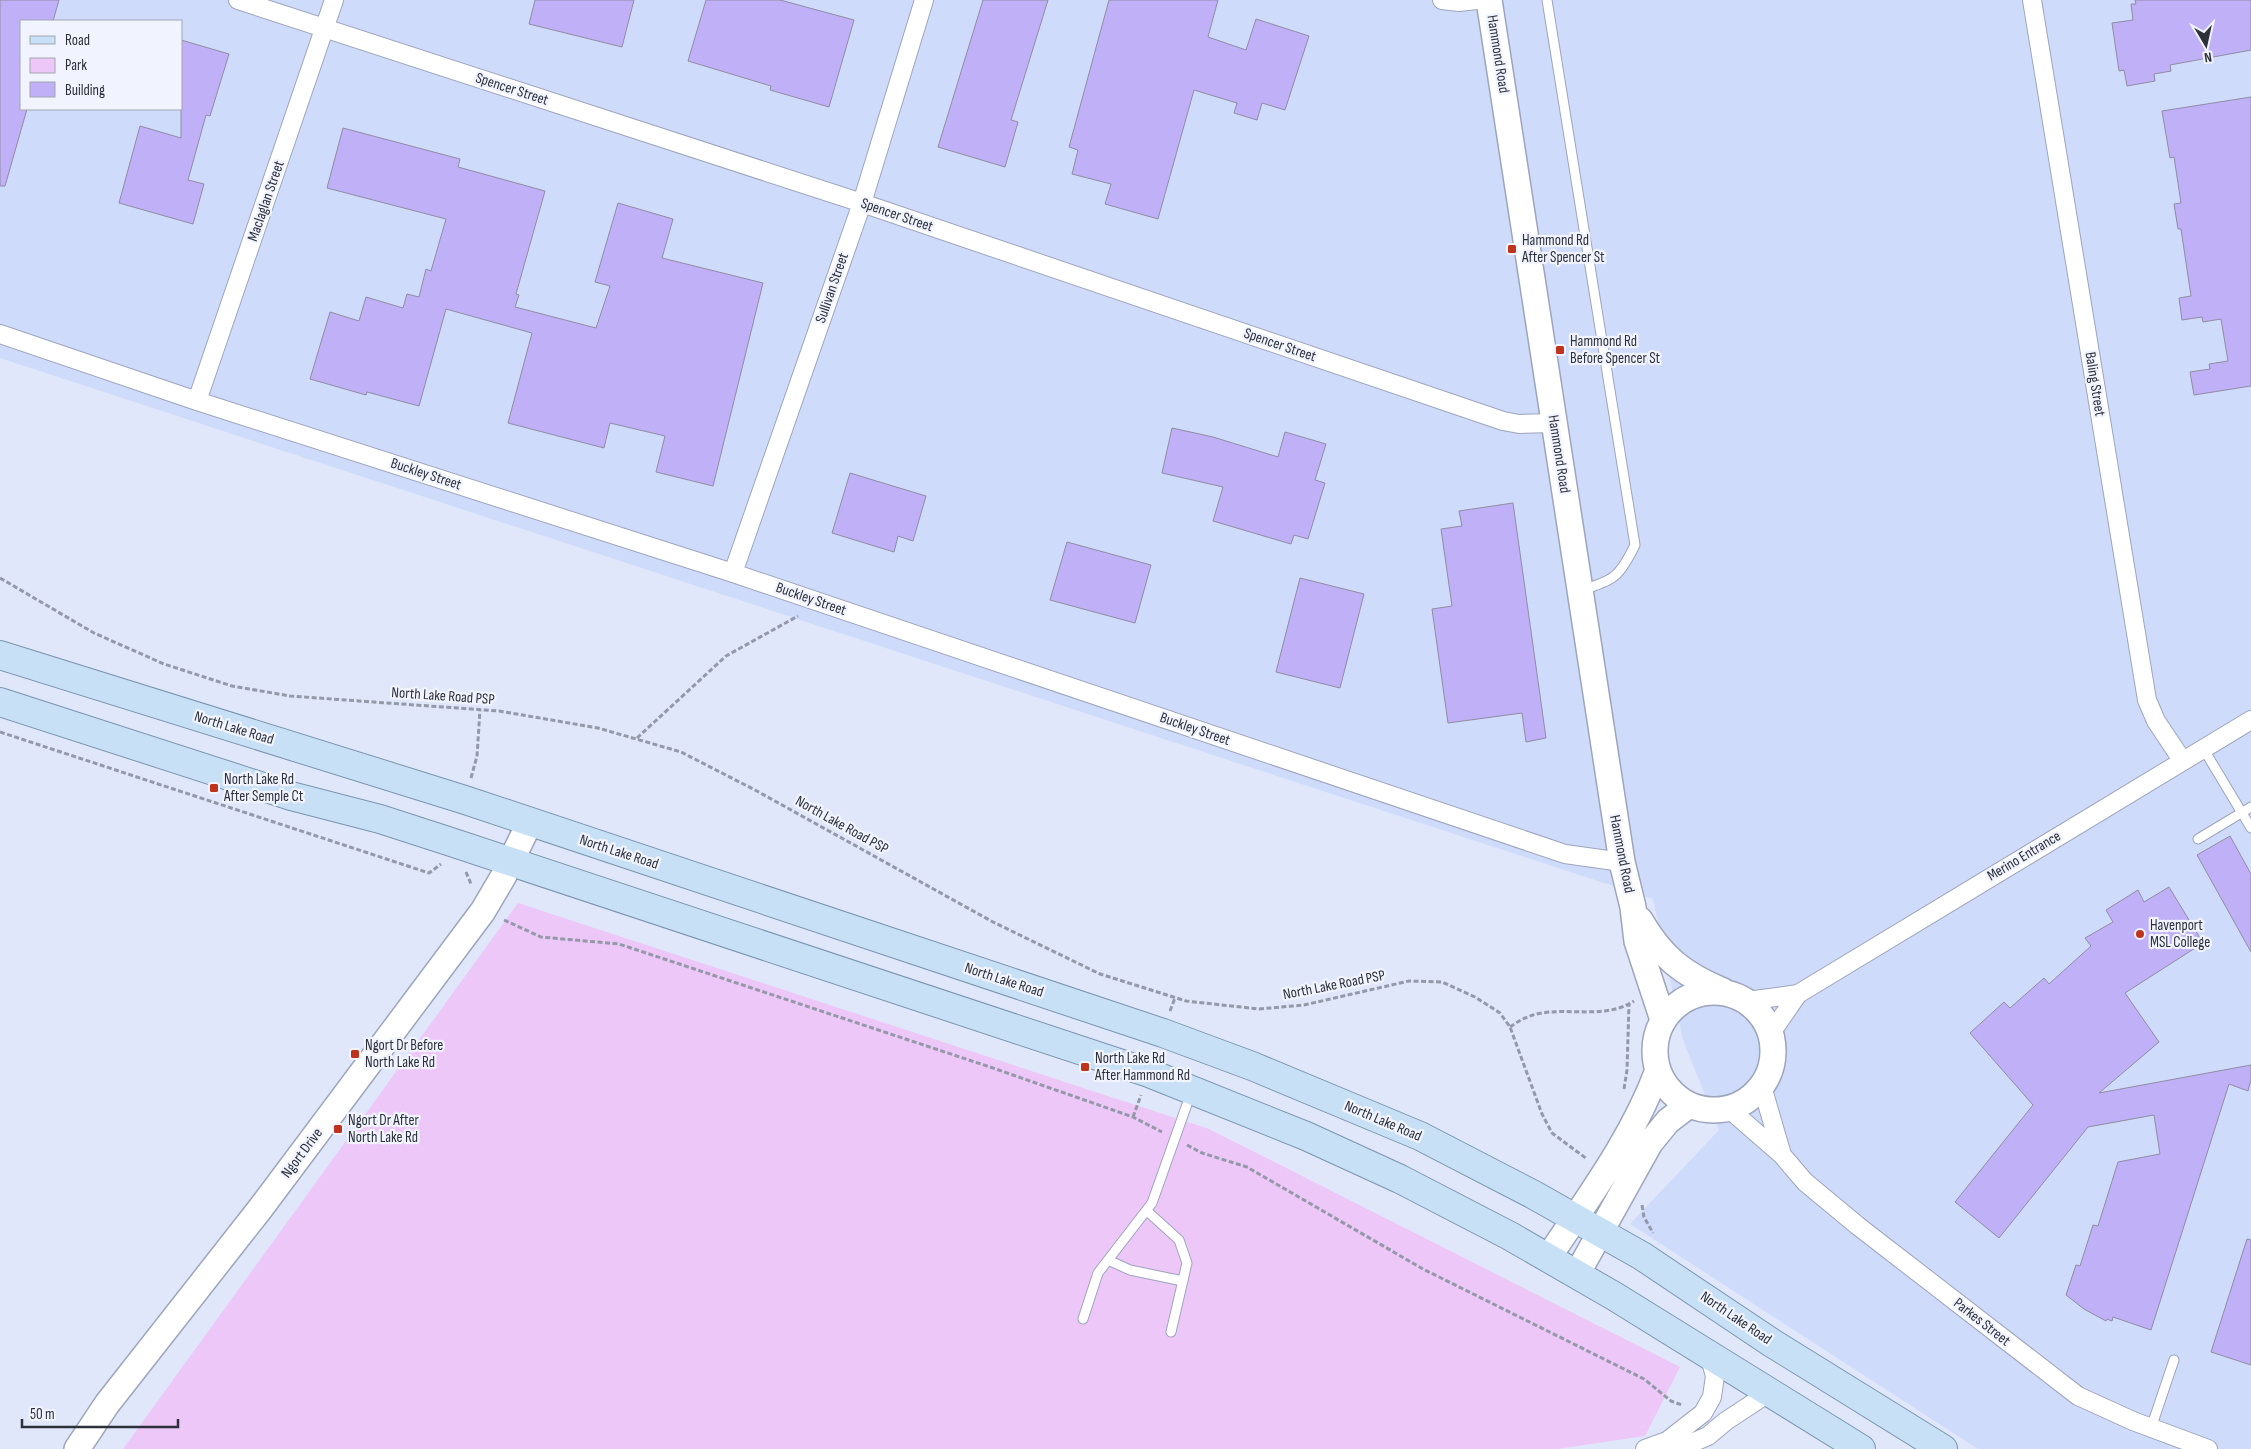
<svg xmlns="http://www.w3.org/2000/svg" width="2251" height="1449" viewBox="0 0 2251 1449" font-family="'Sofia Sans Condensed',sans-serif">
  <rect width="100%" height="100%" fill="#e0e7fb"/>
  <path fill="#cfdbfa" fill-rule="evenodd" d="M0,0H2251V1449H1978L1630,1224L1719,1130L1683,1040L1653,899L0,358ZM21,21H181V109H21Z"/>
  <path fill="#edc7f8" d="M518,903L1209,1129L1680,1367L1645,1436L1557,1449H123Z"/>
  <path fill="#c0b0f7" stroke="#908ca3" d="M0,0H59L53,21H21V109H27L5,186H0Z
    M535,0H634L622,47L529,24Z
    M706,0H780L854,20L829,107L770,90L771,86L688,61Z
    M983,0H1048L1011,120L1018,122L1005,167L938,147Z
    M1109,0H1218L1208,37L1246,50L1256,19L1309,36L1285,110L1262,103L1257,120L1234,113L1237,103L1194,90L1158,219L1105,204L1111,184L1072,174L1078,150L1069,147Z
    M2135,0H2251V50L2170,65L2171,71L2154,74L2155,81L2127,86L2124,70L2119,71L2112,23L2133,20L2131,4H2136Z
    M181,40L229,54L210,116L206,115L188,180L204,184L193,224L119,203L140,126L181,138Z
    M2251,97V386L2194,395L2190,372L2210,369L2209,364L2228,361L2221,319L2203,322L2202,317L2182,320L2179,298L2191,296L2181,229H2178L2174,204L2181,203L2174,157L2170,158L2162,111Z
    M343,128L460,159L458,167L545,191L516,294L519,295L515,307L596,328L610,286L595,282L618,203L673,219L662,258L763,283L713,486L656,472L665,436L610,423L604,448L508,423L532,333L446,309L419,406L367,392L366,395L310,379L330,312L359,321L366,297L403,308L407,294L419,297L426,269L431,271L446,219L327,188Z
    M1172,428L1213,437L1278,457L1285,432L1326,444L1315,480L1325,483L1308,539L1294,535L1291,544L1213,521L1223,487L1162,473Z
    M850,473L926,496L913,541L898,536L894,552L832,533Z
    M1513,503L1546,738L1526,742L1522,713L1448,723L1432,609L1452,606L1441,529L1462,526L1459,511Z
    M1067,542L1151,565L1135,623L1050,600Z
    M1300,578L1364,594L1340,688L1276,672Z
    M2230,836L2251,874V952L2197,855Z
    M2169,887L2203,943L2125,993L2159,1042L2099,1093L2251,1065V1080L2248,1091L2229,1084L2151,1330L2113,1317L2112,1321L2107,1319L2106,1321L2084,1309L2066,1295L2076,1265L2080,1266L2093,1225L2098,1226L2118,1162L2160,1154L2154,1115L2088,1127L1999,1238L1955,1202L2033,1105L1970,1033L2004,1002L2010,1008L2044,978L2049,984L2091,946L2085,938L2113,922L2106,910L2138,890L2144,902Z
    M2247,1239L2251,1240V1365L2211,1352Z"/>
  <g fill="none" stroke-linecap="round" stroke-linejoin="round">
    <g stroke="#9da5bc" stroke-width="11">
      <path id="lane" d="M1547,0L1635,545C1620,576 1614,581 1581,590
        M2203,748L2251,828
        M2198,839L2251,807
        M1147,1211L1179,1240L1187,1263L1171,1332
        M1108,1260L1130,1270L1183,1281
        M1083,1319L1098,1273L1152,1203L1191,1093
        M2151,1428L2174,1360"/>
    </g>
    <g stroke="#9da5bc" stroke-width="20">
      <path id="street" d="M238,0L862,203L1503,421L1519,424L1555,423
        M1442,0L1459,2L1477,0
        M2032,0L2147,700L2156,721L2182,760
        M0,334L197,401L733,573L1565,854L1622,862
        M197,401L334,0
        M733,573L862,203L924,0
        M1747,1001L1798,994
        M1771,1033L1798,994L2251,720
        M1762,1086L1782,1155
        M1728,1108L1782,1155L1805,1182L1858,1226L2078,1396L2133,1421L2208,1449
        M1645,1449L1667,1441L1703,1413L1712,1397L1715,1376L1709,1355
        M1678,1449L1708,1436L1726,1421L1770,1392"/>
    </g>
    <g stroke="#9da5bc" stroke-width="28">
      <path id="secondary" d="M1489,0L1622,862L1633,907L1637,941L1663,1020
        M1640,920C1662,958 1683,974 1723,991
        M1655 1051a59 59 0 1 1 118 0a59 59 0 1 1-118 0Z
        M1548,1258C1588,1198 1633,1138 1658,1070
        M1577,1274L1650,1143L1668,1121L1689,1105
        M77,1449L107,1404L260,1209L483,911L503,877L530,822"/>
    </g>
    <g stroke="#7995af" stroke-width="30">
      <path id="primary" d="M0,655L465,800L1163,1033L1252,1066L1420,1136L1534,1195L1642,1256L1772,1343L1943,1449
        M0,702L291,796L380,819L448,841L1149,1073L1306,1136L1400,1179L1510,1236L1614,1296L1861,1449"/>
    </g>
    <path stroke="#9399a8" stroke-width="3" stroke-dasharray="5 2.5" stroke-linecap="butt" d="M0,578L94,633L164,664L232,686L290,696L499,711L598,728L681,752L755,790L993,922L1100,974L1186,1001L1259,1009L1304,1005L1409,981L1442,982L1475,997L1500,1013L1510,1027L1542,1114L1552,1133L1587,1159
      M0,732L429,873L441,864
      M637,738L726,656L798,616
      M471,778L477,756L480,710
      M466,872L471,884
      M504,920L541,937L619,944L990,1067L1133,1117L1162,1132
      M1170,1011L1175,998
      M1510,1027C1520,1020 1529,1015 1542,1013C1572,1008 1606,1019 1634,1001
      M1624,1089L1627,1070L1629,1004
      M1133,1117L1141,1095
      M1187,1145L1202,1153L1247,1167L1423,1269L1644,1379L1671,1401L1682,1405
      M1642,1205L1644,1217L1653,1233"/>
    <use href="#lane" stroke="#fff" stroke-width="9"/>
    <use href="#street" stroke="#fff" stroke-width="18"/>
    <use href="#secondary" stroke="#fff" stroke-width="25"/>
    <use href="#primary" stroke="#c8e0f5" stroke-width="28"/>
  </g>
  <g fill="#be331b" stroke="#f1f4fe" stroke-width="2">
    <rect x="1507" y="244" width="10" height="10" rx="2.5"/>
    <rect x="1555" y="345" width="10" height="10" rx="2.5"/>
    <rect x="209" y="783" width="10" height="10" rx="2.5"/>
    <circle cx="2140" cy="934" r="5"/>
    <rect x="350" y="1049" width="10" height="10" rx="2.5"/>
    <rect x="1080" y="1062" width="10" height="10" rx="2.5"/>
    <rect x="333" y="1124" width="10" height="10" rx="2.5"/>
  </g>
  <g text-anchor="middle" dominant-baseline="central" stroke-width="4.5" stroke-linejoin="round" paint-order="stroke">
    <g font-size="15" fill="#2c3039" stroke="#f1f4fe">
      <text transform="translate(1498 54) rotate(81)">Hammond Road</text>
      <text transform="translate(512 89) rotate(18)">Spencer Street</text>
      <text transform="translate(266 201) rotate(-71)">Maclaglan Street</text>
      <text transform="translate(897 215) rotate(19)">Spencer Street</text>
      <text transform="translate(832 288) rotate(-71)">Sullivan Street</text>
      <text transform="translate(1280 345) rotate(19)">Spencer Street</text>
      <text transform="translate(2095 384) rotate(81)">Baling Street</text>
      <text transform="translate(1559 454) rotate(81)">Hammond Road</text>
      <text transform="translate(426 474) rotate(18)">Buckley Street</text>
      <text transform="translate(811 599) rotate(19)">Buckley Street</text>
      <text transform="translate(443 696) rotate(4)">North Lake Road PSP</text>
      <text transform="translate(234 728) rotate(17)">North Lake Road</text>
      <text transform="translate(1195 729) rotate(19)">Buckley Street</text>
      <text transform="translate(842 825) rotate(29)">North Lake Road PSP</text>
      <text transform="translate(619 852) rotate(18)">North Lake Road</text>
      <text transform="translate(1622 854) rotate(79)">Hammond Road</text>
      <text transform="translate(2024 856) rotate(-31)">Merino Entrance</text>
      <text transform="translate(1004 980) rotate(18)">North Lake Road</text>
      <text transform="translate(1334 985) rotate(-11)">North Lake Road PSP</text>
      <text transform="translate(1383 1121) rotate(23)">North Lake Road</text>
      <text transform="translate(302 1153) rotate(-53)">Ngort Drive</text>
      <text transform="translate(1736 1318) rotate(34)">North Lake Road</text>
      <text transform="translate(1982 1322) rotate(38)">Parkes Street</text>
    </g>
    <g font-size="15" fill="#2c3039" stroke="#f1f4fe" text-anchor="start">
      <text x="1522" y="240">Hammond Rd<tspan x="1522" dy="17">After Spencer St</tspan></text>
      <text x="1570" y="341">Hammond Rd<tspan x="1570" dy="17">Before Spencer St</tspan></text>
      <text x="224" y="779">North Lake Rd<tspan x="224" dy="17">After Semple Ct</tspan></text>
      <text x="2150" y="925">Havenport<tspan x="2150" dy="17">MSL College</tspan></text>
      <text x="365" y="1045">Ngort Dr Before<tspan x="365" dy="17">North Lake Rd</tspan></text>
      <text x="1095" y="1058">North Lake Rd<tspan x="1095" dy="17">After Hammond Rd</tspan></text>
      <text x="348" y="1120">Ngort Dr After<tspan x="348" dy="17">North Lake Rd</tspan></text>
    </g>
  </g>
  <rect x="20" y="20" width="162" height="90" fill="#f1f4fe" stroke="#a2a6af"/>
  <rect x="30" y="36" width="25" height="8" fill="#c8e0f5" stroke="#a2a6af"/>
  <text x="65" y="45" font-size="15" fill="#2c3039">Road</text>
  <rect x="30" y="58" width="25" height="15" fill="#edc7f8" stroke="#a2a6af"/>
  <text x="65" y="70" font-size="15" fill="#2c3039">Park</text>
  <rect x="30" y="82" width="25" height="15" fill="#c0b0f7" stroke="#a2a6af"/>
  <text x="65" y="95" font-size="15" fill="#2c3039">Building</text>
  <g transform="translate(2206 45) rotate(171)" stroke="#f1f4fe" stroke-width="4" paint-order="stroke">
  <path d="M0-4L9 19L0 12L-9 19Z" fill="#2c3039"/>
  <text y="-8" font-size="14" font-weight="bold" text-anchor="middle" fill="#2c3039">N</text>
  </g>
  <path d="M22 1419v8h156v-8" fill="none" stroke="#2c3039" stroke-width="2.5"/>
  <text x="30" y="1419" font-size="15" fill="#2c3039" stroke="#f1f4fe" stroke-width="4" paint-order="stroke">50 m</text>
</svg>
